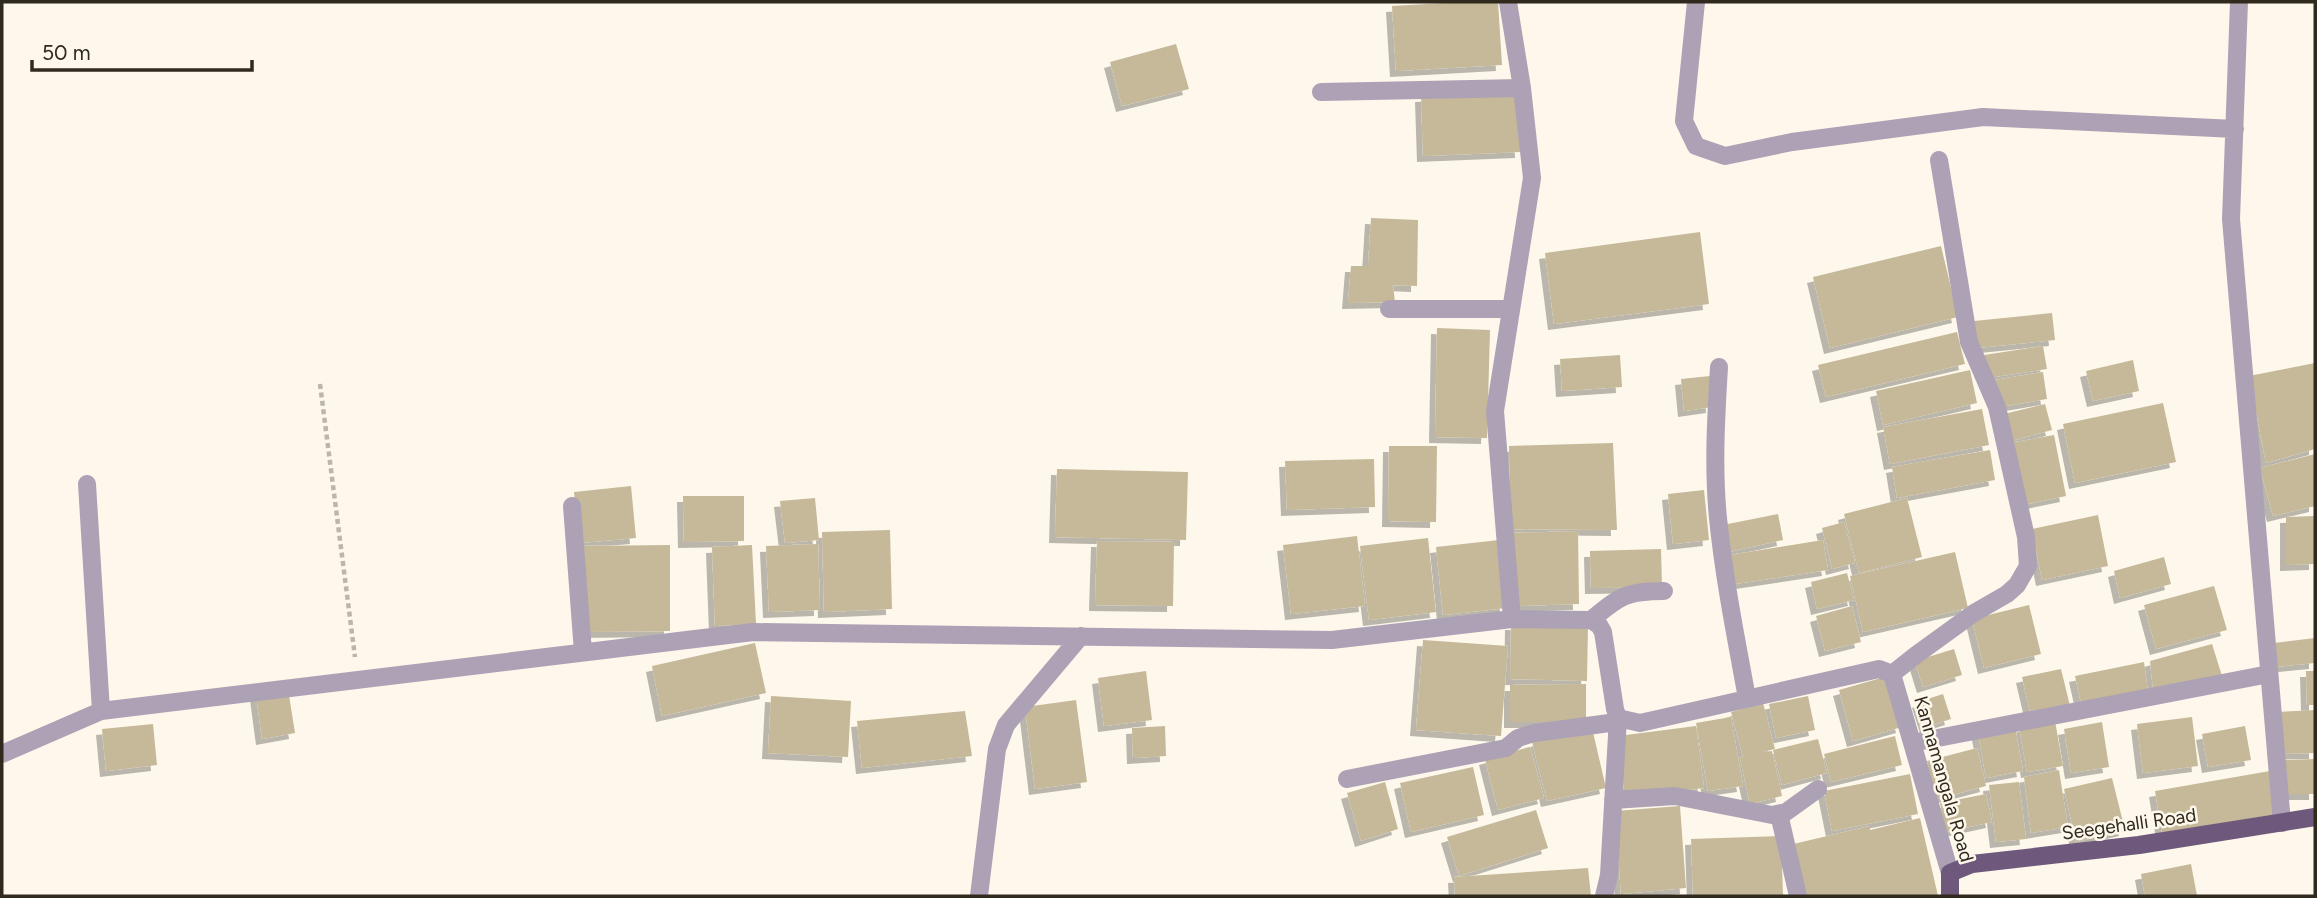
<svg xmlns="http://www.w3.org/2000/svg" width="2317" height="898" viewBox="0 0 2317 898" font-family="Figtree,sans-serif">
  <defs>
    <filter id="shadow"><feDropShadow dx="-6" dy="6" stdDeviation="0" flood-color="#0004"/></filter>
  </defs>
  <rect width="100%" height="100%" fill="#fdf8eb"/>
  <path fill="#c6b999" filter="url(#shadow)" d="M1462,2H1498L1502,65L1396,71L1392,6Z
    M1176,44L1189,89L1122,106L1110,62Z
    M1518,92L1521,152L1423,156L1421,96Z
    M1371,218L1418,220L1417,286L1393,285L1395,302L1348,303L1351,266H1368Z
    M1700,232L1709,304L1554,324L1545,253Z
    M1941,246L1958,317L1830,348L1813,277Z
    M2052,313L2055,340L1976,348L1974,321Z
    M1437,328L1490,330L1487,438L1435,437Z
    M1957,332L1965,364L1826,397L1818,365Z
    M2043,346L2047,369L1987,378L1984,355Z
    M1620,355L1622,387L1562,391L1560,359Z
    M2133,360L2139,391L2093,401L2086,371Z
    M2315,363V449L2266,463L2249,376Z
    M1970,370L1977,403L1883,425L1876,391Z
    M2043,372L2047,399L2000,407L1995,380Z
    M1710,376L1712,407L1684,411L1681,379Z
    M2163,403L2176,462L2075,483L2063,424Z
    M2045,404L2052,430L2011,441L2004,414Z
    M1982,409L1989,445L1890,464L1883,427Z
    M2054,435L2066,496L2023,505L2011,443Z
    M1613,443L1617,530L1511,529L1509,446Z
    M1389,446H1437L1436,522L1388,521Z
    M1990,450L1995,480L1897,498L1892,467Z
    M2315,454V506L2273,516L2260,468Z
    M1374,459L1375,507L1287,510L1285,461Z
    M1057,469L1188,472L1186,540L1055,537Z
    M631,486L636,538L579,543L574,492Z
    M1704,490L1709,540L1673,544L1668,494Z
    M683,496H744V541L684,542Z
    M815,498L819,540L785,543L780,501Z
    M1907,498L1922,557L1859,573L1844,514Z
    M1778,514L1783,540L1728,552L1723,525Z
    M2098,515L2108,566L2042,580L2032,529Z
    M2315,516V564L2286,565V517Z
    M1844,522L1855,563L1832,569L1822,528Z
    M890,530L892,609L824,612L822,532Z
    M1578,531L1579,604L1514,606L1512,533Z
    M1357,536L1365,606L1291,614L1283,545Z
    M1428,538L1436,612L1369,620L1360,546Z
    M1499,540L1506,608L1443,615L1436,547Z
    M1823,540L1828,570L1728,585L1724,556Z
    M1097,541L1174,542L1173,606L1095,605Z
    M818,544L820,610L769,612L766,546Z
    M670,545V631L584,632L583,546Z
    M752,545L756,624L715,626L712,547Z
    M1661,549L1662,587L1591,588L1590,551Z
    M1955,552L1968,608L1863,632L1850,576Z
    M2164,557L2171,584L2120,598L2114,571Z
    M1847,573L1854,600L1817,609L1811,582Z
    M2214,586L2227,630L2156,649L2144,605Z
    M2029,605L2041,654L1984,668L1972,619Z
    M1852,606L1861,642L1825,651L1816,616Z
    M1511,624L1588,625L1587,681L1510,679Z
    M2315,638V663L2274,667V643Z
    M1423,640L1508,646L1501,736L1416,730Z
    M755,643L766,693L662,716L652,666Z
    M2212,644L2223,679L2153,689L2150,661Z
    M1954,649L1962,675L1923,687L1915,661Z
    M2144,662L2148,694L2081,703L2075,676Z
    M2061,669L2070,706L2030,711L2022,677Z
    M1146,671L1152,720L1104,726L1098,678Z
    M2306,671H2315V705H2307Z
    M1888,676L1902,727L1853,741L1839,690Z
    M1586,684V722H1510V685Z
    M288,689L295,733L262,739L256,694Z
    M1943,694L1951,719L1926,727L1918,702Z
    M771,696L851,701L848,757L768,753Z
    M1808,696L1815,730L1776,738L1769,704Z
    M1076,700L1087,782L1035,789L1025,707Z
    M1763,703L1775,749L1762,752L1772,751L1782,796L1750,804L1740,758L1743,757L1731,712Z
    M2315,710V753L2279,754L2277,712Z
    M965,711L972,756L862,768L857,721Z
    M1731,717L1743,786L1708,791L1696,723Z
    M2192,717L2198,766L2143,773L2137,724Z
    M2055,721L2063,766L2027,772L2019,727Z
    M2102,722L2109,767L2071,773L2064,729Z
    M153,724L157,765L106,771L102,729Z
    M1165,726L1166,756L1133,758L1132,728Z
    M1696,726L1704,788L1625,798L1618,736Z
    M2245,726L2251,760L2208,767L2202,734Z
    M2015,727L2023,771L1986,778L1978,734Z
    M1592,728L1606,788L1547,801L1532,742Z
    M1895,736L1902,765L1831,782L1824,754Z
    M1818,739L1827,773L1782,785L1773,750Z
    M1530,747L1544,798L1498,810L1485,759Z
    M1977,748L1986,786L1937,799L1927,761Z
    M2315,759V794H2282V760Z
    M1473,767L1484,815L1411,832L1400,783Z
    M2059,770L2068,827L2031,833L2024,777Z
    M2270,771L2277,814L2162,833L2155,791Z
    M1910,774L1918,814L1832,831L1824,791Z
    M2112,778L2125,830L2076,842L2064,789Z
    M1385,782L1398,829L1361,841L1347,793Z
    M2019,782L2026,839L1996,842L1989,785Z
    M1986,794L1992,822L1946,832L1940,803Z
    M1680,806L1686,888L1621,894L1615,811Z
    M1536,810L1548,848L1459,876L1447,837Z
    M1920,818L1938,896H1801L1789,845L1870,826V830Z
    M1781,836L1783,896H1693L1691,839Z
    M2191,864L2197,896H2145L2141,874Z
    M1588,868L1591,896H1455L1454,877Z"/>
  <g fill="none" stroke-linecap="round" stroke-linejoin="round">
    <path stroke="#bbb6a9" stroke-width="4.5" stroke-dasharray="5 3.5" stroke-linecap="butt" d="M320,384L355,657"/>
    <path stroke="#ada1b5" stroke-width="18" d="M1508,2L1522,88L1532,178L1495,411L1512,619
      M1696,2L1684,121L1696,146L1725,156L1792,142L1983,117L2235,129
      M2239,2L2231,219L2282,823
      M1321,92L1522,88
      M1389,309H1511
      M1719,367C1716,417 1713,468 1718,518C1724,578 1736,638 1747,698
      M87,484L101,711
      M572,506L583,652
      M1591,620C1620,596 1626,591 1664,591
      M1892,674L1916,655L1974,613L2007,594L2017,585L2028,566L2026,537L1997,407L1969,342L1939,160
      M1892,674L1950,873
      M1912,743L2269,674
      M2,754L101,711L753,632L1332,640L1512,619L1591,620L1599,625L1603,632L1615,709L1618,718L1640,723L1879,669L1892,674
      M1347,779L1506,748L1518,738L1534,733L1617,722
      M1613,800L1675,796L1772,815L1786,812L1818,789
      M1779,814L1798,896
      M979,896L997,749L1006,725L1081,636
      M1604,896L1609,875L1618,718"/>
    <path stroke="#6e597c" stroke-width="18" d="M1950,896V873L1972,864L2139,845L2315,817"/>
  </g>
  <g text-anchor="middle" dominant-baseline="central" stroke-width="5" stroke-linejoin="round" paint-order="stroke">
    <g font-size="19" fill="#2f2a1d" stroke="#fdf8eb">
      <text transform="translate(1944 779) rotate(74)">Kannamangala Road</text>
      <text transform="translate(2129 824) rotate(-8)">Seegehalli Road</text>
    </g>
  </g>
  <rect width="2317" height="898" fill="none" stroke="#2f2a1d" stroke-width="7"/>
  <path d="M32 60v10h220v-10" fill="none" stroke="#2f2a1d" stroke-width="3.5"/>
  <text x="42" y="60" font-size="21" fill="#2f2a1d" stroke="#fdf8eb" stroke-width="5" paint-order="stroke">50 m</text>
</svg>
